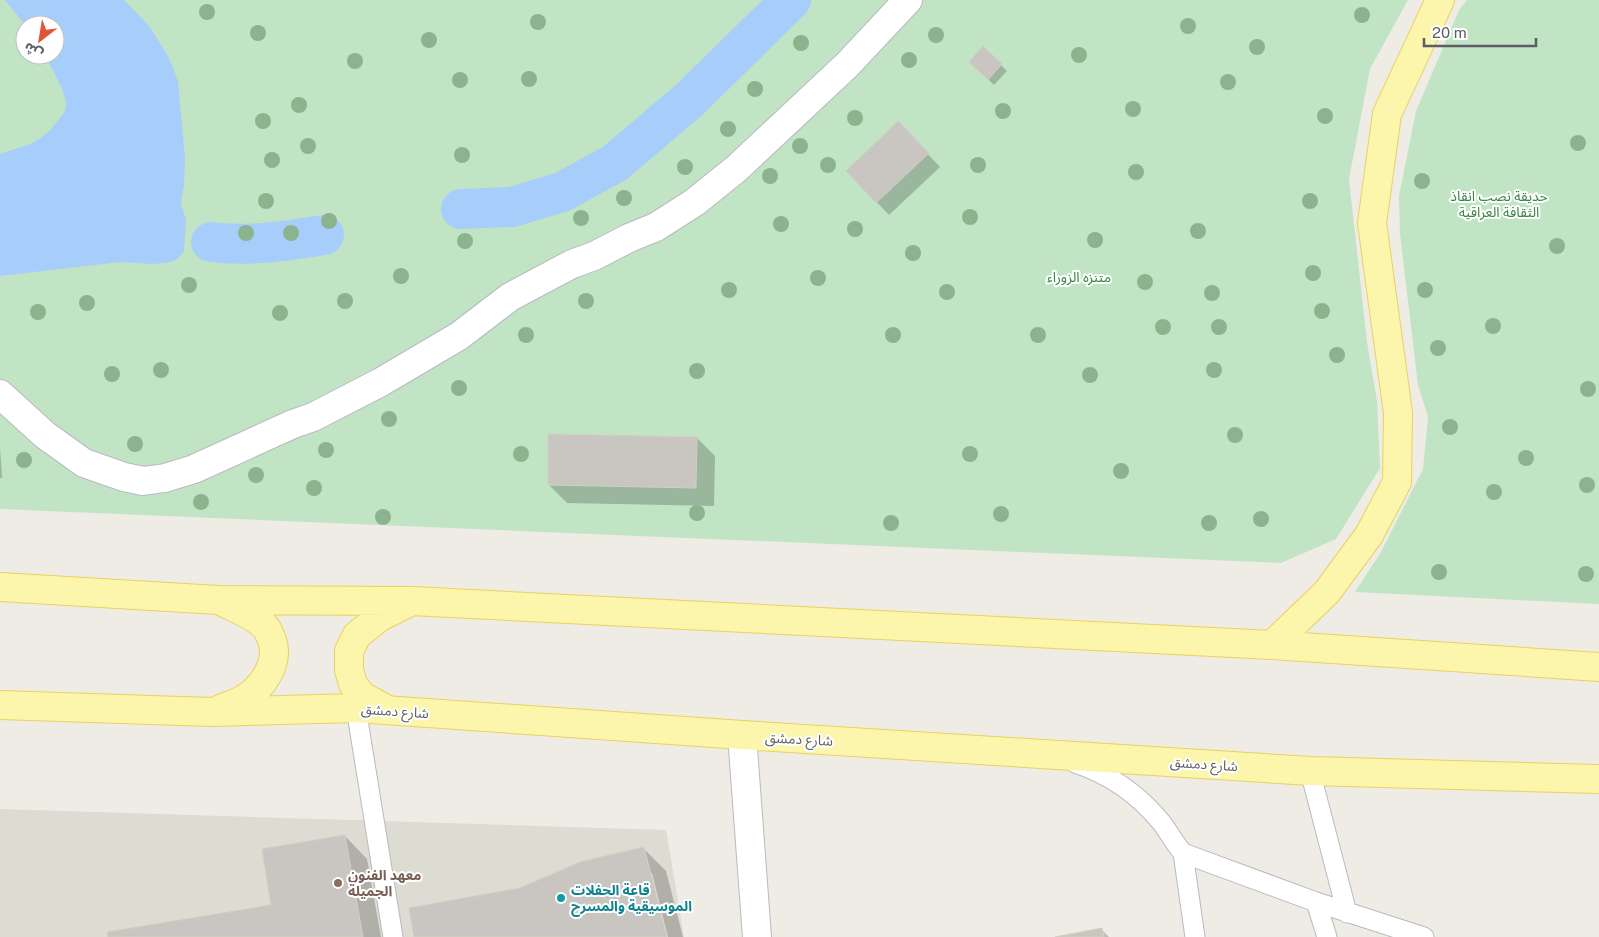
<svg xmlns="http://www.w3.org/2000/svg" width="1599" height="937" viewBox="0 0 1599 937" font-family="'Public Sans','Noto Sans Arabic',sans-serif">
  <rect width="100%" height="100%" fill="#eeece4"/>
  <path fill="#dddcd2" d="M0,809L666,830L684,937H0Z"/>
  <path fill="#c1e4c5" fill-rule="evenodd" d="M0,0H1408L1370,69L1349,179L1367,342L1377,401L1380,468L1336,539L1281,563L0,509ZM25,25H55V55H25Z
    M1467,0H1599V604L1355,592L1381,552L1423,469L1428,417L1418,385L1400,234L1399,196L1416,111L1459,10Z"/>
  <path fill="#a7cefb" d="M5,0H124L150,27L169,58L178,81L185,158L184,185L181,204L186,219L184,251L176,260L166,263L152,264L120,262L0,276V154C28,144 40,145 59,119C62,115 66,111 66,106C66,90 51,69 45,55H55V25H25Z"/>
  <path fill="#0003" d="M1001,65L1007,71L994,85L976,68Z
    M911,136L940,167L889,215L847,171Z
    M697,438L715,456L714,506L567,503L549,485Z
    M0,447L2,478H0Z
    M345,836L367,859L381,937H109L273,906Z
    M643,848L666,871L683,937H668L652,873H649L666,937H416L520,889Z
    M1102,930L1109,937H1062Z"/>
  <g fill="none" stroke-linecap="round" stroke-linejoin="round">
    <path stroke="#a7cefb" stroke-width="40" d="M461,209L512,207L562,192L615,163L689,100L791,0
      M211,242C249,247 286,241 324,235"/>
  </g>
  <path fill="#c9c6c1" stroke="#d2cfc2" d="M983,46L1002,64L988,80L969,62Z
    M898,121L929,153L876,203L846,171Z
    M548,434L697,437L696,488L548,485Z
    M345,835L363,937H108L107,932L271,905L262,849Z
    M644,847L667,937H414L409,908L520,888L580,862Z
    M1102,928L1104,937H1055Z"/>
  <g fill="none" stroke-linecap="round" stroke-linejoin="round">
    <g stroke="#b9babf" stroke-width="21">
      <path id="lane" d="M356,708L393,937
        M1075,763C1109,774 1138,794 1161,822C1169,832 1174,843 1183,853L1316,902L1424,937
        M1310,771L1347,913
        M1183,853L1195,937
        M1316,902L1327,937"/>
    </g>
    <g stroke="#b9babf" stroke-width="30">
      <path id="street" d="M0,394L45,435L84,463L124,477L143,481L165,478L194,469L293,424L313,417L381,382L459,336L510,297L572,264L594,256L629,238L656,227L695,202L736,169L847,65L908,0
        M742,735L757,937"/>
    </g>
    <g stroke="#ead160" stroke-width="30">
      <path id="primary" d="M0,587L218,600L412,601L1272,645L1599,667
        M1272,645L1327,592L1369,535L1397,482L1398,413L1372,223L1387,114L1440,0
        M0,705L212,712L356,708L742,735L1310,771L1599,779
        M220,709C227,706 235,704 242,700C262,689 280,663 272,640C270,637 269,632 267,629C257,616 236,609 221,601
        M388,710L362,696L353,684L349,670V651L357,635L380,617L410,602"/>
    </g>
    <use href="#lane" stroke="#fff" stroke-width="19"/>
    <use href="#street" stroke="#fff" stroke-width="28"/>
    <use href="#primary" stroke="#fbf6ab" stroke-width="28"/>
  </g>
  <g fill="#8bb38d">
    <circle cx="207" cy="12" r="8"/>
    <circle cx="1362" cy="15" r="8"/>
    <circle cx="538" cy="22" r="8"/>
    <circle cx="1188" cy="26" r="8"/>
    <circle cx="258" cy="33" r="8"/>
    <circle cx="936" cy="35" r="8"/>
    <circle cx="429" cy="40" r="8"/>
    <circle cx="801" cy="43" r="8"/>
    <circle cx="1257" cy="47" r="8"/>
    <circle cx="1079" cy="55" r="8"/>
    <circle cx="909" cy="60" r="8"/>
    <circle cx="355" cy="61" r="8"/>
    <circle cx="529" cy="79" r="8"/>
    <circle cx="460" cy="80" r="8"/>
    <circle cx="1228" cy="82" r="8"/>
    <circle cx="755" cy="89" r="8"/>
    <circle cx="299" cy="105" r="8"/>
    <circle cx="1133" cy="109" r="8"/>
    <circle cx="1003" cy="111" r="8"/>
    <circle cx="1325" cy="116" r="8"/>
    <circle cx="855" cy="118" r="8"/>
    <circle cx="263" cy="121" r="8"/>
    <circle cx="728" cy="129" r="8"/>
    <circle cx="1578" cy="143" r="8"/>
    <circle cx="308" cy="146" r="8"/>
    <circle cx="800" cy="146" r="8"/>
    <circle cx="462" cy="155" r="8"/>
    <circle cx="272" cy="160" r="8"/>
    <circle cx="828" cy="165" r="8"/>
    <circle cx="978" cy="165" r="8"/>
    <circle cx="685" cy="167" r="8"/>
    <circle cx="1136" cy="172" r="8"/>
    <circle cx="770" cy="176" r="8"/>
    <circle cx="1422" cy="181" r="8"/>
    <circle cx="624" cy="198" r="8"/>
    <circle cx="266" cy="201" r="8"/>
    <circle cx="1310" cy="201" r="8"/>
    <circle cx="970" cy="217" r="8"/>
    <circle cx="581" cy="218" r="8"/>
    <circle cx="329" cy="221" r="8"/>
    <circle cx="781" cy="224" r="8"/>
    <circle cx="855" cy="229" r="8"/>
    <circle cx="1198" cy="231" r="8"/>
    <circle cx="246" cy="233" r="8"/>
    <circle cx="291" cy="233" r="8"/>
    <circle cx="1095" cy="240" r="8"/>
    <circle cx="465" cy="241" r="8"/>
    <circle cx="1557" cy="246" r="8"/>
    <circle cx="913" cy="253" r="8"/>
    <circle cx="1313" cy="273" r="8"/>
    <circle cx="401" cy="276" r="8"/>
    <circle cx="818" cy="278" r="8"/>
    <circle cx="1145" cy="282" r="8"/>
    <circle cx="189" cy="285" r="8"/>
    <circle cx="729" cy="290" r="8"/>
    <circle cx="1425" cy="290" r="8"/>
    <circle cx="947" cy="292" r="8"/>
    <circle cx="1212" cy="293" r="8"/>
    <circle cx="345" cy="301" r="8"/>
    <circle cx="586" cy="301" r="8"/>
    <circle cx="87" cy="303" r="8"/>
    <circle cx="1322" cy="311" r="8"/>
    <circle cx="38" cy="312" r="8"/>
    <circle cx="280" cy="313" r="8"/>
    <circle cx="1493" cy="326" r="8"/>
    <circle cx="1163" cy="327" r="8"/>
    <circle cx="1219" cy="327" r="8"/>
    <circle cx="526" cy="335" r="8"/>
    <circle cx="893" cy="335" r="8"/>
    <circle cx="1038" cy="335" r="8"/>
    <circle cx="1438" cy="348" r="8"/>
    <circle cx="1337" cy="355" r="8"/>
    <circle cx="161" cy="370" r="8"/>
    <circle cx="1214" cy="370" r="8"/>
    <circle cx="697" cy="371" r="8"/>
    <circle cx="112" cy="374" r="8"/>
    <circle cx="1090" cy="375" r="8"/>
    <circle cx="459" cy="388" r="8"/>
    <circle cx="1588" cy="389" r="8"/>
    <circle cx="389" cy="419" r="8"/>
    <circle cx="1450" cy="427" r="8"/>
    <circle cx="1235" cy="435" r="8"/>
    <circle cx="135" cy="444" r="8"/>
    <circle cx="326" cy="450" r="8"/>
    <circle cx="521" cy="454" r="8"/>
    <circle cx="970" cy="454" r="8"/>
    <circle cx="1526" cy="458" r="8"/>
    <circle cx="24" cy="460" r="8"/>
    <circle cx="1121" cy="471" r="8"/>
    <circle cx="256" cy="475" r="8"/>
    <circle cx="1587" cy="485" r="8"/>
    <circle cx="314" cy="488" r="8"/>
    <circle cx="1494" cy="492" r="8"/>
    <circle cx="201" cy="502" r="8"/>
    <circle cx="697" cy="513" r="8"/>
    <circle cx="1001" cy="514" r="8"/>
    <circle cx="383" cy="517" r="8"/>
    <circle cx="1261" cy="519" r="8"/>
    <circle cx="891" cy="523" r="8"/>
    <circle cx="1209" cy="523" r="8"/>
    <circle cx="1439" cy="572" r="8"/>
    <circle cx="1586" cy="574" r="8"/>
  </g>
  <circle fill="#8d6e63" stroke="#fff" stroke-width="2" cx="338" cy="883" r="5"/>
  <circle fill="#0f9aa8" stroke="#fff" stroke-width="2" cx="561" cy="898" r="5"/>
  <g text-anchor="middle" dominant-baseline="central" stroke-width="4" stroke-linejoin="round" paint-order="stroke">
    <g font-size="14" fill="#3a8445" stroke="#fff">
      <text x="1499" y="196">حديقة نصب انقاذ<tspan x="1499" dy="16">الثقافة العراقية</tspan></text>
      <text x="1079" y="277">متنزه الزوراء</text>
    </g>
    <g font-size="14" fill="#5c5e64" stroke="#fff">
      <text transform="translate(395 711) rotate(4)">شارع دمشق</text>
      <text transform="translate(799 739) rotate(3)">شارع دمشق</text>
      <text transform="translate(1204 764) rotate(4)">شارع دمشق</text>
    </g>
    <g font-size="14" font-weight="bold" fill="#785e54" stroke="#fff" text-anchor="start">
      <text x="348" y="875">معهد الفنون<tspan x="348" dy="16">الجميلة</tspan></text>
    </g>
    <g font-size="14" font-weight="bold" fill="#0d838f" stroke="#fff" text-anchor="start">
      <text x="571" y="890">قاعة الحفلات<tspan x="571" dy="16">الموسيقية والمسرح</tspan></text>
    </g>
  </g>
  <g transform="translate(40 40) rotate(211)"><circle r="24" fill="#ffffff" stroke="#bebfc1"/>
  <path d="M0-4L9 19L0 12L-9 19Z" fill="#e05537"/>
  <text y="-8" font-size="14" font-weight="bold" text-anchor="middle" fill="#5c5e64">ش</text>
  </g>
  <path d="M1424 38v8h112v-8" fill="none" stroke="#5c5e64" stroke-width="2.5"/>
  <text x="1432" y="38" font-size="15" fill="#5c5e64" stroke="#ffffff" stroke-width="4" paint-order="stroke">20 m</text>
</svg>
